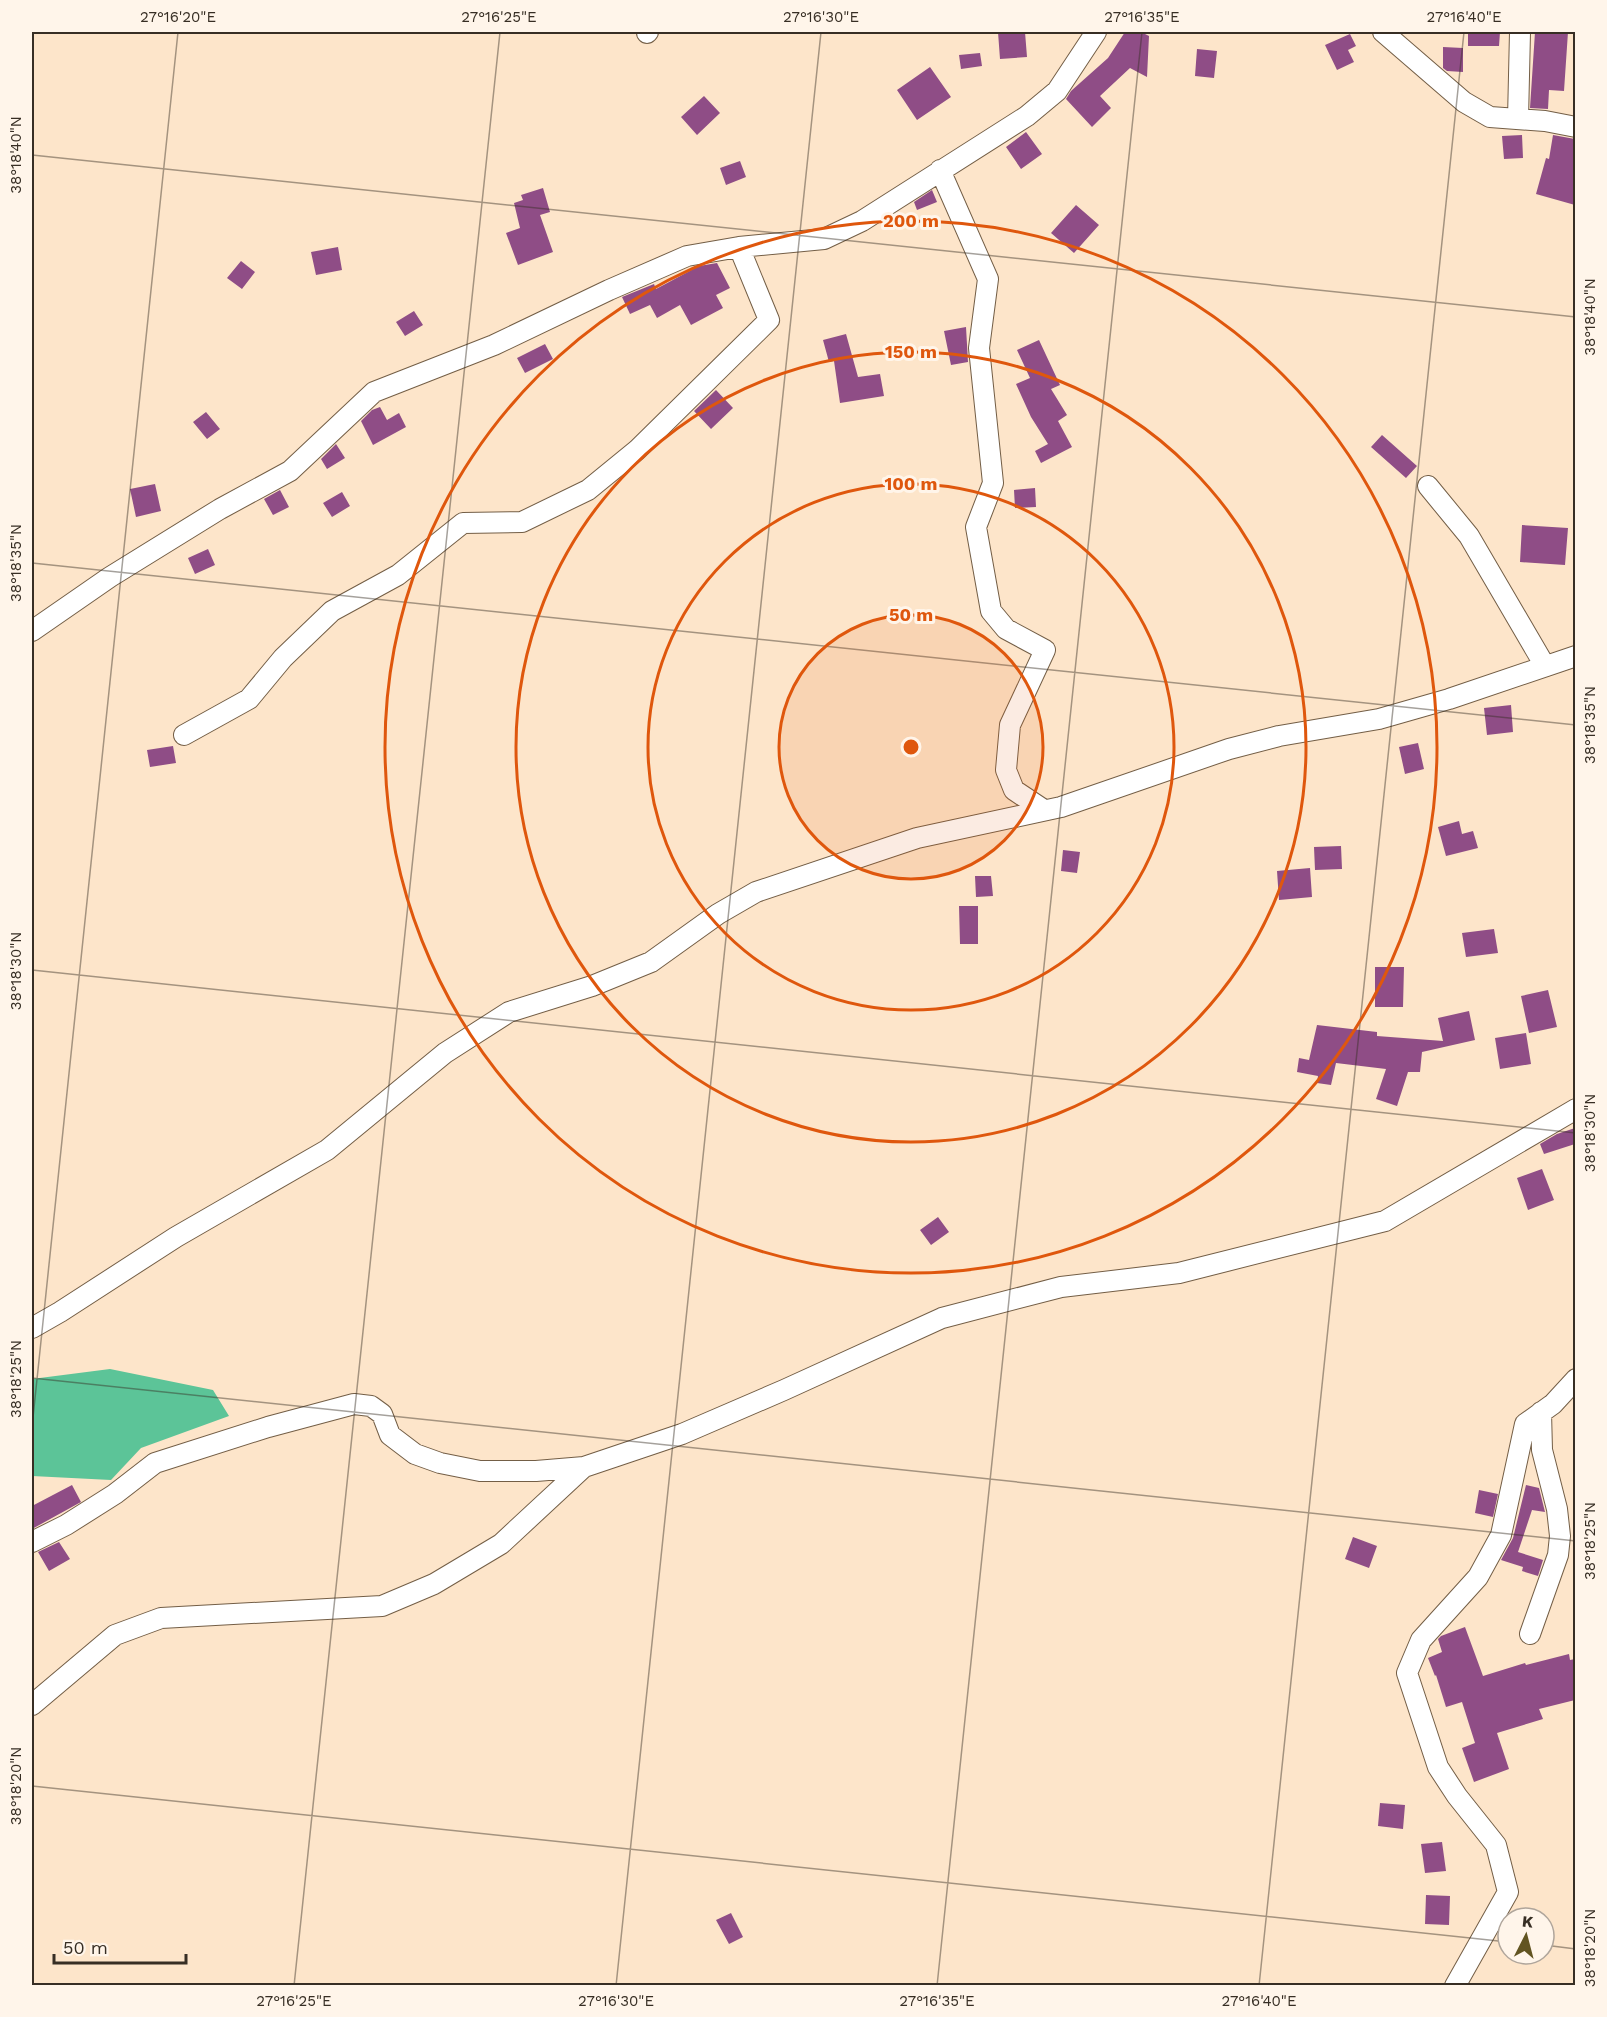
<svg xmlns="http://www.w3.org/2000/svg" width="1607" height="2017" viewBox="0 0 1607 2017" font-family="'Work Sans',sans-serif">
  <rect width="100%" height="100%" fill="#fde5ca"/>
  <path fill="#5cc498" d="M110,1369L213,1390L229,1416L141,1448L111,1480L32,1476V1379Z"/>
  <path fill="#8f4d86" d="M998,32H1025L1027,57L1000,59Z
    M1125,32H1141L1149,36L1147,77L1130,68L1100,96L1111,108L1092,127L1066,99L1071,91L1108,58Z
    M1468,32H1500L1499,46H1468Z
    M1535,32H1568L1564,91L1549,90L1548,109L1530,108Z
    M1350,34L1356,46L1348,50L1354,62L1337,70L1325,45Z
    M1443,47L1463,48V72L1447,71L1443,68Z
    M1197,49L1217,51L1214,78L1195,76Z
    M980,53L982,66L961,69L959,55Z
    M930,67L951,97L917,120L897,90Z
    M704,96L720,113L697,135L681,117Z
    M1026,132L1042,154L1021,169L1006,147Z
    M1522,135L1523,158L1504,159L1502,136Z
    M1553,135L1575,139V205L1536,194L1546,158L1549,159Z
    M740,161L746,177L726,185L720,168Z
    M543,188L550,212L540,215L553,252L518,265L506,233L520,228L514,203L523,200L521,195Z
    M932,190L937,202L917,210L914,202Z
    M1076,205L1099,225L1074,253L1051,233Z
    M338,247L342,270L316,275L311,252Z
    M241,261L255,272L242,289L227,278Z
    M717,263L730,288L716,295L723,308L691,325L680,305L657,318L650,305L630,314L622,297L654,284L656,289L699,266Z
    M414,311L423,325L405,336L396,322Z
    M966,327L968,362L951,365L944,331Z
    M846,334L858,377L880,374L884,396L840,403L834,361L829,362L823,340Z
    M1039,340L1060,385L1051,389L1067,415L1058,421L1072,447L1041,463L1035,451L1048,444L1031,417L1016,384L1030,378L1017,350Z
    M545,344L553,359L525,373L517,358Z
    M716,390L733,408L711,429L694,411Z
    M380,407L387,420L399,413L406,427L373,445L361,421L372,410Z
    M206,412L220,429L207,439L193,422Z
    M1382,435L1417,466L1406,478L1371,447Z
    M336,444L345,458L327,469L321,459Z
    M155,484L161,511L136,517L130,489Z
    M1035,488L1036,507L1015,508L1014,490Z
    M280,490L289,507L273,515L264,499Z
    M342,492L350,506L332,517L323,503Z
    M1522,525L1568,528L1565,565L1520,562Z
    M208,549L215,565L195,574L188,558Z
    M1511,705L1513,732L1487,735L1484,708Z
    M1418,743L1424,769L1405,774L1399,747Z
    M173,746L176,763L150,767L147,750Z
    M1459,821L1462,834L1473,831L1478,848L1446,856L1438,827Z
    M1341,846L1342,869L1315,870L1314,847Z
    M1063,850L1080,852L1077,873L1061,871Z
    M1310,868L1312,897L1279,900L1277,871Z
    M975,876H991L993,896L976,897Z
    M959,906H978V944H960Z
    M1494,929L1498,953L1466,957L1462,933Z
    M1375,967H1404L1403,1007H1375Z
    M1548,990L1557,1027L1529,1033L1521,996Z
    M1469,1011L1475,1040L1422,1052L1420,1072H1408L1397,1106L1376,1099L1386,1069L1336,1063L1331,1085L1317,1083L1318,1076L1297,1072L1299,1058L1309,1060L1317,1025L1377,1032V1036L1443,1041L1438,1018Z
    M1526,1033L1531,1064L1500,1069L1495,1038Z
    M1575,1128V1144L1544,1154L1540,1144L1557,1134Z
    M1542,1169L1554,1200L1528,1210L1517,1178Z
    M938,1217L949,1232L931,1245L920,1230Z
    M72,1485L81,1502L32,1529V1506Z
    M1526,1485L1539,1488L1545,1512L1532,1510L1518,1552L1543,1560L1538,1576L1522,1571L1523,1567L1501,1560L1513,1538Z
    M1479,1490L1498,1494L1493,1517L1475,1513Z
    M1353,1537L1377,1546L1369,1568L1345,1559Z
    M59,1542L70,1559L49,1571L38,1552Z
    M1465,1627L1483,1676L1525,1663L1526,1665L1569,1654L1570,1660L1575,1659V1700L1539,1709L1543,1719L1497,1733L1509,1769L1474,1782L1462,1748L1475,1743L1462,1702L1446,1707L1436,1675L1435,1676L1428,1658L1442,1652L1438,1639L1441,1636Z
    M1380,1803L1405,1805L1403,1829L1378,1826Z
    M1442,1842L1446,1871L1425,1873L1421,1844Z
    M1426,1895L1450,1896L1449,1925L1425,1924Z
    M731,1913L743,1937L729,1944L716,1920Z"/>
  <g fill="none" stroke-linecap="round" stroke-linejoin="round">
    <g stroke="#735e46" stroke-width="22">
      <path id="street" d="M1383,32L1464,102L1490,117L1545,121L1576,127
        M647,33L648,32
        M1518,119L1520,32
        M940,170L988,279L979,348L993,483L976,527L991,611L1006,629L1045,650L1010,725L1006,770L1014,790L1044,810
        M1428,486L1469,536L1545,666
        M32,631L110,577L220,509L290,471L374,392L494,345L609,290L687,256L739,247L824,239L862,221L1027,116L1057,91L1096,32
        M184,735L249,699L283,658L332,611L398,575L463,523L522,522L588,490L637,450L769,320L739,247
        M32,1328L60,1312L176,1237L327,1150L445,1053L509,1012L592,986L651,962L718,914L756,892L917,838L1061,807L1229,749L1279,736L1379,719L1449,699L1576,656
        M32,1542L66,1525L115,1494L155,1463L268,1427L354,1404L371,1406L382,1414L390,1435L415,1454L440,1463L480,1471H536L584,1467
        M1530,1634L1558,1555L1560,1536L1557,1509L1542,1450L1541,1412
        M32,1705L115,1635L161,1618L382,1606L434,1584L501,1544L584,1467L682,1434L784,1390L942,1318L1061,1287L1179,1273L1385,1221L1576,1109
        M1455,1986L1508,1892L1496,1845L1457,1796L1438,1767L1407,1673L1421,1640L1478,1577L1501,1535L1525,1424L1553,1404L1576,1379"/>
    </g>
    <use href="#street" stroke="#fff" stroke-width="20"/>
  </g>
  <path fill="none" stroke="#372e24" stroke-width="1.5" stroke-opacity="0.45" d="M32,155L1576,317M32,563L1576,725M32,970L1576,1133M32,1378L1576,1541M32,1427L178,32M32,1786L1508,1942M1544,1945L1576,1949M294,1986L500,32M616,1986L821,32M937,1986L1142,32M1259,1986L1464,32"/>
  <circle cx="911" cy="747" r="132" fill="#df570d" fill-opacity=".12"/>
  <g fill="none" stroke="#df570d" stroke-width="3">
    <circle cx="911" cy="747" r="132"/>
    <circle cx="911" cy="747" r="263"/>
    <circle cx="911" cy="747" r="395"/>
    <circle cx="911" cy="747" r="526"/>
  </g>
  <circle cx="911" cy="747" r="9" fill="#df570d" stroke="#fff5ea" stroke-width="3"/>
  <g font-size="18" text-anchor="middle" font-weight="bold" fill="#df570d" stroke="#fff5ea" stroke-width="6" stroke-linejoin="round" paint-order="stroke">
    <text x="911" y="227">200 m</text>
    <text x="911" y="358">150 m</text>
    <text x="911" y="490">100 m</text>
    <text x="911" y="621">50 m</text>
  </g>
  <rect width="1607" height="2017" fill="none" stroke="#fff5ea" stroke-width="66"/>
  <g transform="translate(1526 1936) rotate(6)"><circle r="28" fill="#fff5ea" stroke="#afa59b" stroke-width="1.5"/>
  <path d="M0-4.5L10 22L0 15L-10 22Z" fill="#625421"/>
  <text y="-9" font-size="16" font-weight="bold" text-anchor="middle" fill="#372e24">K</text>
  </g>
  <path d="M54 1954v9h132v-9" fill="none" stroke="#372e24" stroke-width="3"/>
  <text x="63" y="1954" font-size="18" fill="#372e24" stroke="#fff5ea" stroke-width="4.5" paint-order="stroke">50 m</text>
  <rect x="33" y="33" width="1541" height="1951" fill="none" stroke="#372e24" stroke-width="2"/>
  <g font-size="15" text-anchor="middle" fill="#372e24">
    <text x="178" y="22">27°16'20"E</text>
    <text x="499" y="22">27°16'25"E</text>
    <text x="821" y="22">27°16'30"E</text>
    <text x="1142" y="22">27°16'35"E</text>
    <text x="1464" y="22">27°16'40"E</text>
    <text transform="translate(16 155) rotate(-90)" y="5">38°18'40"N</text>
    <text transform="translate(1590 317) rotate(-90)" y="5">38°18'40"N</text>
    <text transform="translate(16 563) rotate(-90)" y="5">38°18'35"N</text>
    <text transform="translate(1590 725) rotate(-90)" y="5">38°18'35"N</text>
    <text transform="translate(16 971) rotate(-90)" y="5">38°18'30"N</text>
    <text transform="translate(1590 1133) rotate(-90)" y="5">38°18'30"N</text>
    <text transform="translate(16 1379) rotate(-90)" y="5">38°18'25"N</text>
    <text transform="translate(1590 1541) rotate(-90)" y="5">38°18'25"N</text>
    <text transform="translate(16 1786) rotate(-90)" y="5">38°18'20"N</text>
    <text transform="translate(1590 1948) rotate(-90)" y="5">38°18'20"N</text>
    <text x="294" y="2006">27°16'25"E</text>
    <text x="616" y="2006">27°16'30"E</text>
    <text x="937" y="2006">27°16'35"E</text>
    <text x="1259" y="2006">27°16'40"E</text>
  </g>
</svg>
